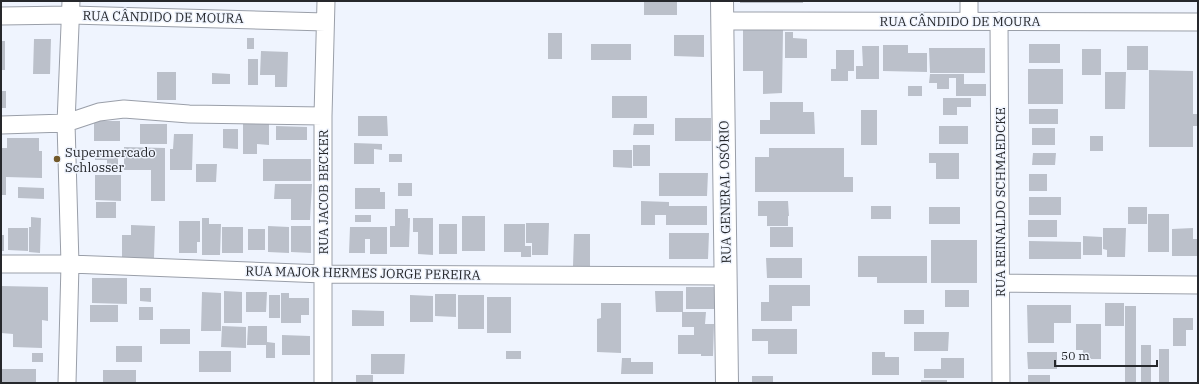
<svg xmlns="http://www.w3.org/2000/svg" width="1199" height="384" viewBox="0 0 1199 384" font-family="'IBM Plex Serif',serif">
  <rect width="100%" height="100%" fill="#eff4fe"/>
  <path fill="#bbc0ca" d="M644,1H677V15H644Z
    M740,1H803V3H740Z
    M743,30H783L782,93L763,94V71H743Z
    M785,32H793V38L807,39V58H785Z
    M548,33H562V59H548Z
    M674,35H704V57L674,56Z
    M247,38H254V49H247Z
    M34,39H51L50,74H33Z
    M1,41H5V70H1Z
    M591,44H631V60H591Z
    M1029,44H1060V63H1029Z
    M883,45H908V53H927V72L883,71Z
    M862,46H879V79H856V66H863Z
    M1127,46H1148V70H1127Z
    M929,48H985V73H930Z
    M1082,49H1101V75H1082Z
    M836,50H854V71H848V81H831V69H836Z
    M261,51L288,52L287,87H275V75H260Z
    M248,59H258V85H248Z
    M1028,69H1063V104H1028Z
    M1149,70L1193,71V114H1198V126H1193V147H1149Z
    M157,72H176V100H157Z
    M1105,72H1126L1125,109H1105Z
    M212,73L230,74V84H212Z
    M930,74H964V84H986V96H956V78H949V89H937V83H929Z
    M908,86H922V96H908Z
    M1,91H6V108H1Z
    M612,96H647V118H612Z
    M943,98H971V107H957V115H943Z
    M770,102H803V112H814L815,134H760V120H770Z
    M1029,109H1058V124H1029Z
    M861,110H877V145H861Z
    M358,116H387L388,136H358Z
    M675,118H711V141H675Z
    M94,121H120V141H94Z
    M140,124H167V144H140Z
    M243,124H269V145L257,144V154H243Z
    M634,124H654V135H633Z
    M276,126L307,127V140H276Z
    M939,126H968V144H939Z
    M1032,128H1055V145H1032Z
    M223,129H238V149L223,148Z
    M174,134H193L192,170H170V149H173Z
    M1090,136H1103V151H1090Z
    M7,138H39V151H42V178L6,177V195H1V148H7Z
    M354,143L382,144V150L374,149V164H354Z
    M633,145H650V166H633Z
    M124,147L165,148V201H151V170H124Z
    M769,148H844V177H853V192H755V157H769Z
    M95,150H118V171H107V160H95Z
    M613,150H632V168L613,167Z
    M929,153H959V179H936V163H929Z
    M1033,153H1056L1055,165H1032Z
    M389,154H402V162H389Z
    M263,159H311V181H263Z
    M196,164H217L216,182H196Z
    M659,173H708L707,196H659Z
    M1029,174H1047V191H1029Z
    M95,175H121V201L95,200Z
    M398,183H412V196H398Z
    M275,184H312L310,220H291V199H274Z
    M18,187L44,188V199L18,198Z
    M355,188H380V192H385V209H355Z
    M1029,197H1061V215H1029Z
    M641,201L669,202V206H707V225H666V215H655V225H641Z
    M758,201H788L789,216H758Z
    M96,202H116V218H96Z
    M871,206H891V219H871Z
    M929,207H960V224H929Z
    M1128,207H1147V224H1128Z
    M395,209H408V218H410L409,247H390V226H395Z
    M1148,214H1169V252H1148Z
    M355,215H371V222H355Z
    M462,216H485V251H462Z
    M767,216H788V226H767Z
    M31,217L41,218L40,253L29,252V227H31Z
    M202,218H209V224H221L220,255H202Z
    M413,218H433V255L418,254V232H413Z
    M1028,220H1057V237H1028Z
    M179,221H200V242H197V253H179Z
    M526,223H549L548,255H532V243H526Z
    M439,224H457V254H439Z
    M504,224H525V246H531V257H521V252H504Z
    M131,225L155,226L154,258H122V235H131Z
    M268,226L289,227V253L268,252Z
    M291,226H311V253L291,252Z
    M222,227H243V253H222Z
    M350,227H387V254H370V239H365V253H349Z
    M770,227H793V247H770Z
    M8,228H28V251L8,250Z
    M1103,228H1126L1125,257H1107V250L1103,249Z
    M1193,228V239H1198V256H1172V229Z
    M248,229H265V250H248Z
    M669,233H709L708,259H669Z
    M574,234H590V266H573Z
    M1,235H4V251H1Z
    M1083,236L1102,237V255H1083Z
    M931,240H977V283H931Z
    M1029,241L1081,242V259H1029Z
    M858,256H927V283H877V277H858Z
    M766,258H802V278H767Z
    M92,278H127V304L92,303Z
    M769,285H810V306H792V321H761V302H769Z
    M1,286L48,287V321L42,320V348L13,347V334L1,333Z
    M686,287H715V309H686Z
    M140,288H151V302L140,301Z
    M945,290H969V307H945Z
    M224,291L242,292V323H224Z
    M655,291H683V312H706L705,324H714L713,356H701V354H678V335H694V327H682V312H656Z
    M202,292L221,293V331H201Z
    M246,292H267L266,312H246Z
    M281,293H289V298H309V315H301V323H281Z
    M435,294H456V317L435,316Z
    M269,295H280V318H269Z
    M410,295L433,296V322H410Z
    M458,295H484V329H458Z
    M487,297H511V333H487Z
    M601,303H621V353L597,352V319L601,318Z
    M1105,303H1124V326H1105Z
    M90,305H118V322H90Z
    M1027,305H1071V323H1054V343H1028Z
    M1125,306H1136V383H1125Z
    M139,307H153V320H139Z
    M352,310L384,311V326H352Z
    M904,310H924V324H904Z
    M1173,318H1193V330H1186V346H1173Z
    M1076,324H1101V359H1082L1083,350H1076Z
    M222,326L246,327V348L221,347Z
    M248,326H267V342L275,343V358H266V345H247Z
    M160,329H190V344H160Z
    M752,329H797V354H768V341H752Z
    M914,332H949L948,351H914Z
    M282,335L310,336V355H282Z
    M1141,345H1151V383H1141Z
    M116,346H142V362H116Z
    M1159,349H1169V383H1159Z
    M199,351H231V372H199Z
    M506,351H521V359H506Z
    M872,352H885V357H899V375H872Z
    M1027,352H1057V369H1028Z
    M32,353H43V362H32Z
    M371,354H405L404,374H371Z
    M622,358H631V362H653V374H621Z
    M941,358H964V378H924V369H941Z
    M1,369H36V382L1,383Z
    M103,370H136V383H103Z
    M356,375H373V383H356Z
    M1028,375H1050V383H1028Z
    M752,376H773V383H752Z
    M921,380H947V383H921Z"/>
  <g fill="none" stroke-linecap="round" stroke-linejoin="round">
    <g stroke="#9a9fa9" stroke-width="19">
      <path id="minor" d="M969,1V21
        M1,16L71,15L325,22
        M722,21L1198,22
        M999,21L1001,383
        M1,125L66,123L99,112L124,109L189,114L323,116
        M1,264H70L323,274L726,276
        M1001,283L1198,285
        M67,383L70,264L66,123L71,1
        M323,383V116L326,1"/>
    </g>
    <g stroke="#9a9fa9" stroke-width="24">
      <path id="major" d="M722,1L727,383"/>
    </g>
    <use href="#minor" stroke="#fff" stroke-width="17"/>
    <use href="#major" stroke="#fff" stroke-width="22"/>
  </g>
  <circle fill="#72592a" stroke="#eff4fe" stroke-width="1.5" cx="57" cy="159" r="4"/>
  <g text-anchor="middle" dominant-baseline="central" stroke-width="3" stroke-linejoin="round" paint-order="stroke">
    <g font-size="13" fill="#26282c" stroke="#eff4fe">
      <text transform="translate(163 17) rotate(1)">RUA CÂNDIDO DE MOURA</text>
      <text x="960" y="21">RUA CÂNDIDO DE MOURA</text>
      <text transform="translate(323 192) rotate(-90)">RUA JACOB BECKER</text>
      <text transform="translate(725 192) rotate(-91)">RUA GENERAL OSÓRIO</text>
      <text transform="translate(1000 202) rotate(-90)">RUA REINALDO SCHMAEDCKE</text>
      <text transform="translate(363 273) rotate(1)">RUA MAJOR HERMES JORGE PEREIRA</text>
    </g>
    <g font-size="13" fill="#26282c" stroke="#eff4fe" text-anchor="start">
      <text x="65" y="152">Supermercado<tspan x="65" dy="15">Schlosser</tspan></text>
    </g>
  </g>
  <rect width="1199" height="384" fill="none" stroke="#26282c" stroke-width="4"/>
  <path d="M1055 360v6h102v-6" fill="none" stroke="#26282c" stroke-width="2"/>
  <text x="1061" y="360" font-size="12" fill="#26282c" stroke="#eff4fe" stroke-width="3" paint-order="stroke">50 m</text>
</svg>
